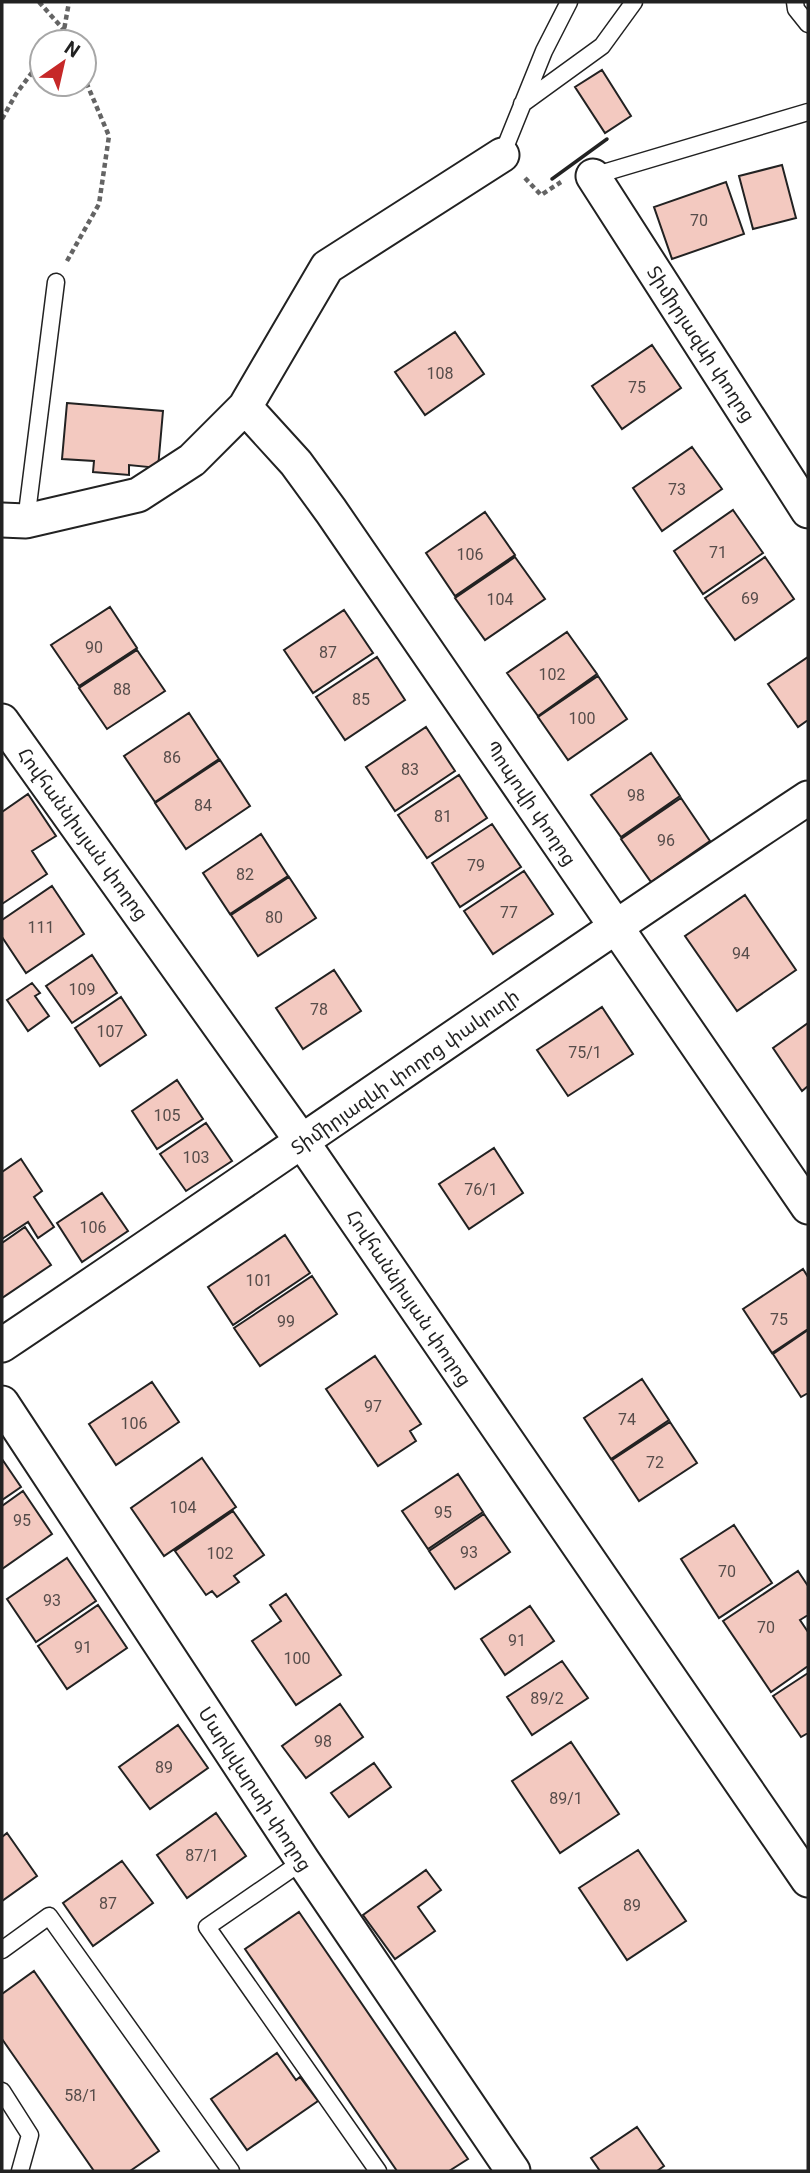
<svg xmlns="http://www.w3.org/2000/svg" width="810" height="2173" viewBox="0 0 810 2173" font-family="Roboto,'Noto Sans Armenian',sans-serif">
  <rect width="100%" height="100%" fill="#fff"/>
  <path fill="#f3c9c0" stroke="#222" stroke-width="2" d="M602,70L631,116L605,133L575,87Z
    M782,165L796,218L753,229L739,176Z
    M726,182L744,234L672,259L654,207Z
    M455,332L484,374L425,415L395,372Z
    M652,345L681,388L622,429L592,386Z
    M67,403L163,411L158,468L129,465V475L93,472L94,461L62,459Z
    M692,447L722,489L662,531L633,488Z
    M733,510L763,553L703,594L674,551Z
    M485,512L515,555L455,596L426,553Z
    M515,557L545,599L485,640L455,598Z
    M765,557L794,599L735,640L705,598Z
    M110,607L137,648L79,686L51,645Z
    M344,610L373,653L313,693L284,650Z
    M567,632L597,674L538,716L507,673Z
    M137,650L165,691L107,729L79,688Z
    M377,657L405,700L345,740L316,697Z
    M808,657V720L798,727L768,684Z
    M598,676L627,719L568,760L538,717Z
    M189,713L219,759L155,802L124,756Z
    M426,727L455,771L395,811L366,767Z
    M651,753L680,796L621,837L591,795Z
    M220,760L250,806L186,849L155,803Z
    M459,775L487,818L427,858L398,815Z
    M28,794L56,836L32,851L47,874L2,904V812Z
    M681,798L710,841L651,882L621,839Z
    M492,824L521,867L460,907L432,863Z
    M261,834L288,876L230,914L203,873Z
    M524,871L553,914L493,954L464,911Z
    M289,877L316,918L258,956L231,915Z
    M52,886L84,934L26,973L2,937V920Z
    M745,895L796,970L737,1011L685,936Z
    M92,955L117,993L72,1023L46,986Z
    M334,970L361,1011L303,1049L276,1008Z
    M32,983L40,993L35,996L49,1016L28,1031L7,1000Z
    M121,997L146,1035L100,1066L75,1028Z
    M602,1007L633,1054L568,1096L537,1050Z
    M808,1023V1086L802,1091L773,1048Z
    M177,1080L203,1119L157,1149L132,1111Z
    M206,1123L232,1161L186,1191L160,1154Z
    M494,1148L523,1193L469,1229L439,1184Z
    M21,1159L42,1191L34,1197L54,1227L38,1238L28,1222L2,1239V1172Z
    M102,1193L128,1231L82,1262L57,1223Z
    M25,1227L51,1265L2,1298V1243Z
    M285,1235L310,1273L233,1325L208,1287Z
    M803,1269L808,1277V1329L772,1353L743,1309Z
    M312,1276L337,1314L260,1366L234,1328Z
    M808,1330V1393L801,1397L773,1354Z
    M375,1356L421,1424L410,1431L416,1441L378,1466L326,1389Z
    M642,1379L669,1420L611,1459L584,1418Z
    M152,1382L179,1422L116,1465L89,1424Z
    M670,1422L697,1463L639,1501L612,1460Z
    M202,1458L236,1507L164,1556L131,1508Z
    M2,1459L21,1487L2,1500Z
    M458,1474L483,1512L428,1549L402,1511Z
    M23,1491L52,1534L2,1569V1506Z
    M233,1511L264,1555L234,1576L239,1582L217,1597L212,1591L206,1595L175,1551Z
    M484,1514L510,1552L455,1589L429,1551Z
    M734,1525L772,1583L719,1618L681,1559Z
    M67,1558L96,1601L36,1642L7,1599Z
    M798,1571L808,1586V1615L800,1620L808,1632V1666L771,1692L723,1621Z
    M286,1594L341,1675L296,1705L252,1641L281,1621L270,1605Z
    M98,1605L127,1648L67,1689L38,1646Z
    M530,1606L554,1641L505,1675L481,1639Z
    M562,1661L588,1698L532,1735L507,1697Z
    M808,1673V1733L801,1737L773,1696Z
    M340,1704L363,1737L306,1778L282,1746Z
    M178,1725L208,1768L150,1809L119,1767Z
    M571,1742L619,1814L560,1853L512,1781Z
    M374,1763L391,1787L349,1817L331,1793Z
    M216,1813L246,1856L187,1898L157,1855Z
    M7,1833L37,1876L2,1901V1837Z
    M638,1850L686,1921L627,1960L579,1888Z
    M122,1861L153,1903L93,1946L63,1903Z
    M426,1870L441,1890L418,1907L435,1931L395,1959L363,1915Z
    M299,1912L468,2159L449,2171H397L245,1949Z
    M34,1971L159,2151L130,2171H94L2,2039V1994Z
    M277,2053L296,2080L300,2077L318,2101L247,2150L211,2099Z
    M637,2127L664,2166L657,2171H600L591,2158Z"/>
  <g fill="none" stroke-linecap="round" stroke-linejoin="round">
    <g stroke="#222" stroke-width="19">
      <path id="service" d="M795,2L796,9L808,24
        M522,104L602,46L634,2
        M502,155L544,51L569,2
        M593,176L808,112
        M26,521L56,282
        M303,1861L207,1927L378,2171
        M2,1950L49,1916L231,2171
        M2,2091L30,2135L20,2171"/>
    </g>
    <g stroke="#222" stroke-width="37">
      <path id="minor" d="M593,176L808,511
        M245,407L296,463L331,511L808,1207
        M2,520L26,521L138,495L192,460L245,407L327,267L502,155
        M2,721L303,1143L808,1880
        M2,1345C272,1164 537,977 808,798
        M2,1403L303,1861L513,2171"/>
    </g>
    <path stroke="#646464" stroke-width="4.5" stroke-dasharray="5 3.5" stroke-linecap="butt" d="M39,2L64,30L69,42
      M55,42L64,30L69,2
      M2,119L16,94L42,59
      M525,178L541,195L561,182
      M67,261L99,204L109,136L84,77"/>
    <use href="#service" stroke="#fff" stroke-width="16"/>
    <use href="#minor" stroke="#fff" stroke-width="33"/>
    <path stroke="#222" stroke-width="3.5" d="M552,179L607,139"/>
  </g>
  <g text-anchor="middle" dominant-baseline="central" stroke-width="5" stroke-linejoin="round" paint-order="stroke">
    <g font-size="16" fill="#564c4a">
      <text x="699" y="220">70</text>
      <text x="440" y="373">108</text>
      <text x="637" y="387">75</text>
      <text x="677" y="489">73</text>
      <text x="718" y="552">71</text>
      <text x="470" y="554">106</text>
      <text x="750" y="598">69</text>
      <text x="500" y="599">104</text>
      <text x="94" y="647">90</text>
      <text x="328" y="652">87</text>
      <text x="552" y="674">102</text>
      <text x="122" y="689">88</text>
      <text x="361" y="699">85</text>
      <text x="582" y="718">100</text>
      <text x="172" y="757">86</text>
      <text x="410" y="769">83</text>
      <text x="636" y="795">98</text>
      <text x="203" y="805">84</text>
      <text x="443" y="816">81</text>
      <text x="666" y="840">96</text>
      <text x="476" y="865">79</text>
      <text x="245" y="874">82</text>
      <text x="509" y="912">77</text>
      <text x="274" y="917">80</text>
      <text x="41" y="927">111</text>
      <text x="741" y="953">94</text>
      <text x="82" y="989">109</text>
      <text x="319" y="1009">78</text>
      <text x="110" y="1031">107</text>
      <text x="585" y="1052">75/1</text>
      <text x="167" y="1115">105</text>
      <text x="196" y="1157">103</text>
      <text x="481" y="1189">76/1</text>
      <text x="93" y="1227">106</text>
      <text x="259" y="1280">101</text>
      <text x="779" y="1319">75</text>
      <text x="286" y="1321">99</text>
      <text x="373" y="1406">97</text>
      <text x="627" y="1419">74</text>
      <text x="134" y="1423">106</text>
      <text x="655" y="1462">72</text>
      <text x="183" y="1507">104</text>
      <text x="443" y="1512">95</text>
      <text x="22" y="1520">95</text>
      <text x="469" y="1552">93</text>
      <text x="220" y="1553">102</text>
      <text x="727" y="1571">70</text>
      <text x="52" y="1600">93</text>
      <text x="766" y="1627">70</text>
      <text x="517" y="1640">91</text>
      <text x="83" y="1647">91</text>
      <text x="297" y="1658">100</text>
      <text x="547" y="1698">89/2</text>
      <text x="323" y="1741">98</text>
      <text x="164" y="1767">89</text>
      <text x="566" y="1798">89/1</text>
      <text x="202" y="1855">87/1</text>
      <text x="108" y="1903">87</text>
      <text x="632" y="1905">89</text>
      <text x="81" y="2095">58/1</text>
    </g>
    <g font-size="19" fill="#222" stroke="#fff">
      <text transform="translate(701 344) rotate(57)">Տիմիրյազևի փողոց</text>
      <text transform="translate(531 803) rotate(56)">Պոպովի փողոց</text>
      <text transform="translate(83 834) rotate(54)">Հովհաննիսյան փողոց</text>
      <text transform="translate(405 1072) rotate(-35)">Տիմիրյազևի փողոց փակուղի</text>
      <text transform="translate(409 1298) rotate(56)">Հովհաննիսյան փողոց</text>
      <text transform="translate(255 1789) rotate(57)">Մարկվարտի փողոց</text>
    </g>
  </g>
  <rect width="810" height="2173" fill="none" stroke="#222222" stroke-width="7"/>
  <g transform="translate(63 63) rotate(34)"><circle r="33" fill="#ffffff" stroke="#a7a7a7" stroke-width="2"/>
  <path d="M0-5L12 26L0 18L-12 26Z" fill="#c62828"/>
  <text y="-10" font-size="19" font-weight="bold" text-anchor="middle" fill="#222222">N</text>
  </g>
</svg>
